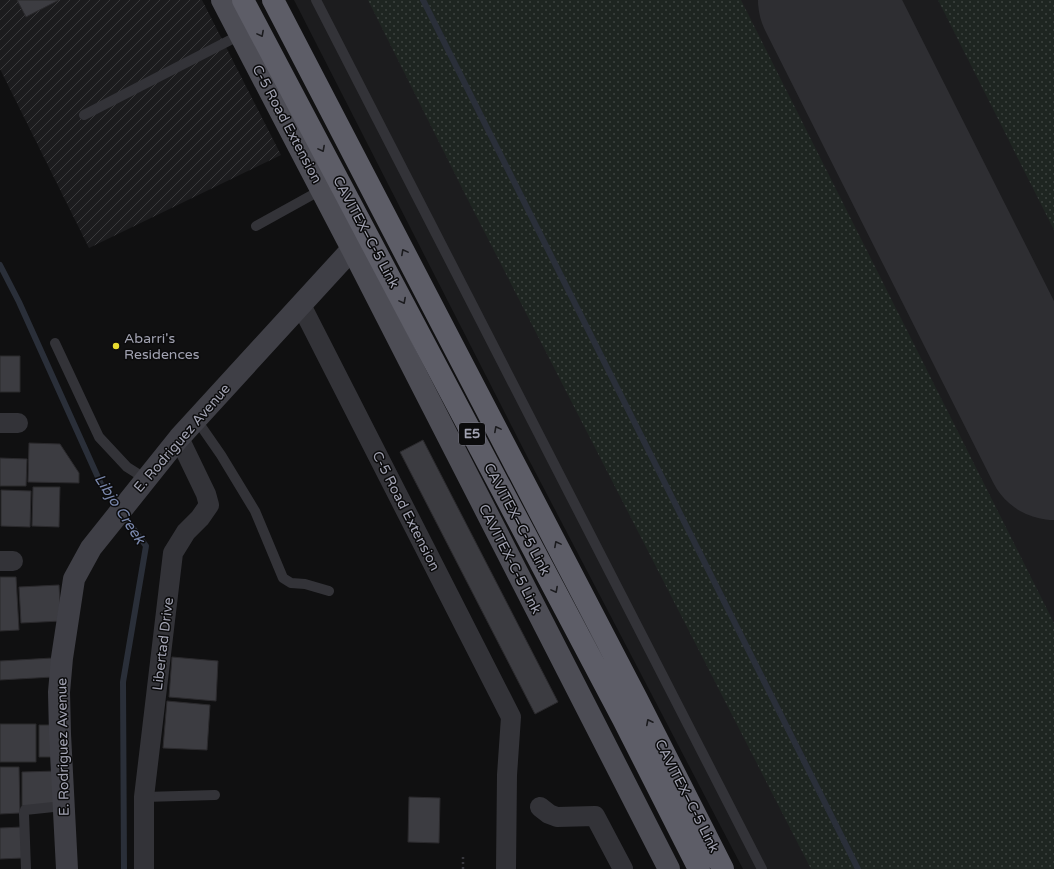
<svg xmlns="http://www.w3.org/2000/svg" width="1054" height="869" viewBox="0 0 1054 869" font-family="'Varela Round',sans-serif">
  <defs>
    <pattern id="industrial-furrows" width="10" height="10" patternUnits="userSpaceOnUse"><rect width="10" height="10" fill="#1c1c1e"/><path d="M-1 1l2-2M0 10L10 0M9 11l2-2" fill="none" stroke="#3a3a3c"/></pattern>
    <pattern id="grass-dots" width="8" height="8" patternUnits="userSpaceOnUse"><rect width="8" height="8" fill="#1e2521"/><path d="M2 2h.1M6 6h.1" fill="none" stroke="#3c423f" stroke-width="1.8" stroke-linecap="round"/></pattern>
  </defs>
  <rect width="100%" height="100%" fill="#101011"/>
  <path fill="#1c1c1e" d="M294,0H1054V869H743L529,460Z"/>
  <path fill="url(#industrial-furrows)" d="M0,0H202L281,155L89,248L0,69Z"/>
  <path fill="url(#grass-dots)" d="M368,0H741L1054,623V869H811L466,196Z
    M938,0H1054V230Z"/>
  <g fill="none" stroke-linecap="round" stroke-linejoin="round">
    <path stroke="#2a2f39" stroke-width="6" d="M423,0L858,869
      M0,265L19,302L101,484L146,546L123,682L124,869"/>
    <path stroke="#2e2e32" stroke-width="136" d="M826,0L1054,452"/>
  </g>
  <path fill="#3c3c41" stroke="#2b2a2d" d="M17,0H59L26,17Z
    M0,356H20V392H0Z
    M423,440L558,702L535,714L400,452Z
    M29,443L60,444L79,473V483L28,482Z
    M0,458L27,459L26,486H0Z
    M33,487H60L59,527L32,526Z
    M1,490L31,491L30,527L1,526Z
    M0,577H16L19,630L0,631Z
    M59,585L61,621L21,623L19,587Z
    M172,657L218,661L216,701L169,697Z
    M52,658L53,677L0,680V661Z
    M167,701L210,705L207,750L163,748Z
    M0,724H36V762H0Z
    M39,725H55V757H39Z
    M0,767H19L20,813L0,814Z
    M57,771L58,805L22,806V772Z
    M409,797L440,798L439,843L408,842Z
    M22,827L23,858L0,859V828Z"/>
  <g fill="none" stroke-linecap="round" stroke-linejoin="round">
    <path stroke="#37373d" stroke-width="2.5" stroke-dasharray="2 3" stroke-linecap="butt" d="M463,869V854"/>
    <path stroke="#333338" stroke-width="10" d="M316,0L762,869
      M84,115L240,35
      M256,226L321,190
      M55,343L99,437L127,467L146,479
      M196,419L221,455L255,511L283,578L291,583L305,584L329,591
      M144,797L215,795
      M26,869L24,814L25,810L63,806"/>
    <path stroke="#333338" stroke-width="20" d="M301,305L511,717L507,775L506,869
      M0,423H18
      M0,561H13
      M540,807L549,814L557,817L595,816L623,869
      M144,869V797L173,553L186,532L200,518L209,505L206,494L179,438"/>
    <path stroke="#3f3f46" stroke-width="22" d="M67,869L60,734L59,692L62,658L74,579L91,548L179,438L352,249"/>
    <path stroke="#4d4d55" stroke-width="22" d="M222,0L352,249L669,869"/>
    <path stroke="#5d5d67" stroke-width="22" d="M243,0L623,719L699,869
      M273,0L637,699L723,869"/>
  </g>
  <defs><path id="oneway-chevron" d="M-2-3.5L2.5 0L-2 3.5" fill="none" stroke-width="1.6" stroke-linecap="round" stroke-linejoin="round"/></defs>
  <g stroke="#1b1b1e">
    <use href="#oneway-chevron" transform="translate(261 34) rotate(62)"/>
    <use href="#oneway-chevron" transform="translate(322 149) rotate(62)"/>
    <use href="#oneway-chevron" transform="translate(404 252) rotate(-118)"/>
    <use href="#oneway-chevron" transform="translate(403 301) rotate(62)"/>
    <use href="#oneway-chevron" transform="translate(497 429) rotate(-118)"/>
    <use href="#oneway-chevron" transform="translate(557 544) rotate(-118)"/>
    <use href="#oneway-chevron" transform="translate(555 590) rotate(62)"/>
    <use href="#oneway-chevron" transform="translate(649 722) rotate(-117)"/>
  </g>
  <circle fill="#e9dc30" stroke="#0b0b0c" stroke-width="1.5" cx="116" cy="346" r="4"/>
  <g text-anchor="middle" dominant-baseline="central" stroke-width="3" stroke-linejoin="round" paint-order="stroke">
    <rect fill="#0b0b0c" stroke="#747580" stroke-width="1" x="459" y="423" width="26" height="22" rx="3"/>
    <g font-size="13" font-weight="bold" fill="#a1a2b1">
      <text x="472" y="434">E5</text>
    </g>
    <g font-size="14" fill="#a1a2b1" stroke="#0b0b0c">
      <text transform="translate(287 124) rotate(62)">C-5 Road Extension</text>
      <text transform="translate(366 232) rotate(62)">CAVITEX–C-5 Link</text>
      <text transform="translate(182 438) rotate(-49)">E. Rodriguez Avenue</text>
      <text transform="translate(406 511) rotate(63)">C-5 Road Extension</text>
      <text transform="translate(517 519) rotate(62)">CAVITEX–C-5 Link</text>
      <text transform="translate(510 559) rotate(63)">CAVITEX-C-5 Link</text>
      <text transform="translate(163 644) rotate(-83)">Libertad Drive</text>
      <text transform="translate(63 747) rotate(-91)">E. Rodriguez Avenue</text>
      <text transform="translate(687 796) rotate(63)">CAVITEX–C-5 Link</text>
    </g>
    <g font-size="14" fill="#a1a2b1" stroke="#0b0b0c" text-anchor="start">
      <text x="124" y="338">Abarri's<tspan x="124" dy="16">Residences</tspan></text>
    </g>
    <g font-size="15" font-style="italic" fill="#7987ac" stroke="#0b0b0c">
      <text transform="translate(120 509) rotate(57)">Libjo Creek</text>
    </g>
  </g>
</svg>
